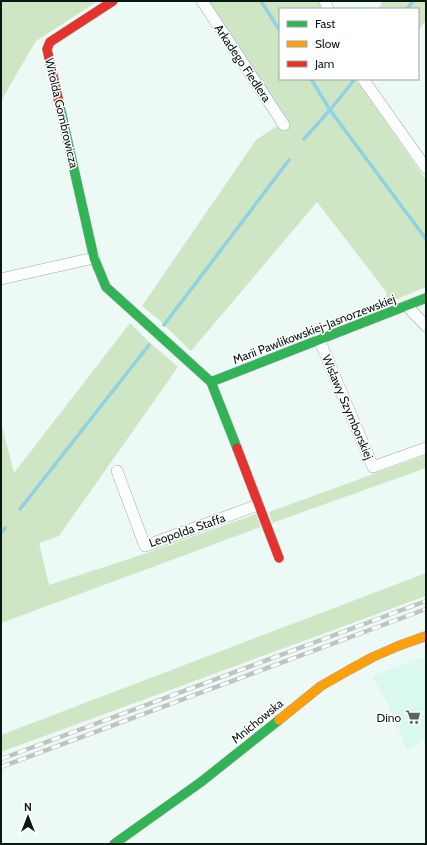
<svg xmlns="http://www.w3.org/2000/svg" width="427" height="845" viewBox="0 0 427 845" font-family="Cabin,sans-serif">
  <rect width="100%" height="100%" fill="#edf9f5"/>
  <path fill="#d9f8ef" d="M426,656V738L407,750L388,704L372,676Z"/>
  <path fill="#cfe6c5" d="M1,1H98L36,41L1,101Z
    M208,1H319L323,9H280V79H355L360,85L426,180V287L385,304L387,293L317,202L191,351L158,319L142,306L256,140L277,126L281,130L289,122Z
    M383,1H426V20L418,31V9H378Z
    M130,323L146,339L178,367L59,536L39,543L49,585L135,557L256,514L261,527L1,623V422L14,473Z
    M426,455V468L272,523L269,512Z
    M426,573V596L1,752V735Z"/>
  <g fill="none" stroke-linecap="round" stroke-linejoin="round">
    <path stroke="#8ed2e3" stroke-width="3.5" d="M261,1L280,31
      M407,9L413,1
      M311,79L330,110L426,239
      M304,139L330,110L355,79
      M164,325L289,160
      M20,509L149,345
      M1,533L5,528"/>
    <g stroke="#9faba7" stroke-width="12">
      <path id="street" d="M202,1L284,125
        M325,1L328,9
        M363,79L426,168
        M1,279L94,258
        M407,306L426,326
        M319,339L373,467L426,448
        M117,471L145,546L258,505"/>
    </g>
    <g stroke="#9faba7" stroke-width="10">
      <path id="fast" d="M60,107L94,258L106,287L211,382L237,448
        M211,382L426,298
        M114,844L201,782L279,720"/>
    </g>
    <g stroke="#9faba7" stroke-width="10">
      <path id="slow" d="M279,720L321,686L349,670L373,657L398,646L426,636"/>
    </g>
    <g stroke="#9faba7" stroke-width="10">
      <path id="jam" d="M60,107L47,49L50,42L113,1
        M237,448L279,558"/>
    </g>
    <use href="#street" stroke="#fcfefe" stroke-width="11"/>
    <use href="#fast" stroke="#30b455" stroke-width="9"/>
    <use href="#slow" stroke="#ff9f0a" stroke-width="9"/>
    <use href="#jam" stroke="#e5322d" stroke-width="9"/>
    <g stroke="#bfc3c1" stroke-width="4.5">
      <path id="rail" d="M1,759L426,601
        M1,767L426,609"/>
    </g>
    <use href="#rail" stroke="#fff" stroke-width="3" stroke-dasharray="9" stroke-linecap="butt"/>
  </g>
  <defs>
    <g id="supermarket-bare" transform="scale(1.2)"><path d="M-6-5.5h2.5l.6 2H6L4.5 2H-2.5L-4.4-4H-6ZM-1.5 3.2a1.3 1.3 0 1 0 .1 0ZM3 3.2a1.3 1.3 0 1 0 .1 0Z" fill="#596763" stroke="#fff" stroke-width="2.5" paint-order="stroke"/></g>
  </defs>
  <g fill-rule="evenodd">
    <use href="#supermarket-bare" x="413" y="717"/>
  </g>
  <g text-anchor="middle" dominant-baseline="central" stroke-width="3" stroke-linejoin="round" paint-order="stroke">
    <g font-size="12" fill="#0a1814" stroke="#fff">
      <text transform="translate(243 63) rotate(56)">Arkadego Fiedlera</text>
      <text transform="translate(62 113) rotate(77)">Witolda Gombrowicza</text>
      <text transform="translate(314 329) rotate(-21)">Marii Pawlikowskiej-Jasnorzewskiej</text>
      <text transform="translate(348 407) rotate(67)">Wisławy Szymborskiej</text>
      <text transform="translate(187 530) rotate(-19)">Leopolda Staffa</text>
      <text transform="translate(257 721) rotate(-39)">Mnichowska</text>
    </g>
    <g font-size="12" fill="#0a1814" stroke="#fff" text-anchor="end">
      <text x="401" y="717">Dino</text>
    </g>
  </g>
  <rect width="427" height="845" fill="none" stroke="#0a1814" stroke-width="4"/>
  <rect x="279" y="8" width="140" height="72" fill="#ffffff" stroke="#9da3a1"/>
  <rect x="287" y="21" width="20" height="6" fill="#30b455" stroke="#9da3a1"/>
  <text x="315" y="28" font-size="12" fill="#0a1814">Fast</text>
  <rect x="287" y="41" width="20" height="6" fill="#ff9f0a" stroke="#9da3a1"/>
  <text x="315" y="48" font-size="12" fill="#0a1814">Slow</text>
  <rect x="287" y="61" width="20" height="6" fill="#e5322d" stroke="#9da3a1"/>
  <text x="315" y="68" font-size="12" fill="#0a1814">Jam</text>
  <g transform="translate(28 817)" stroke="#ffffff" stroke-width="3" paint-order="stroke">
  <path d="M0-3L7 15L0 10L-7 15Z" fill="#0a1814"/>
  <text y="-6" font-size="11" font-weight="bold" text-anchor="middle" fill="#0a1814">N</text>
  </g>
</svg>
